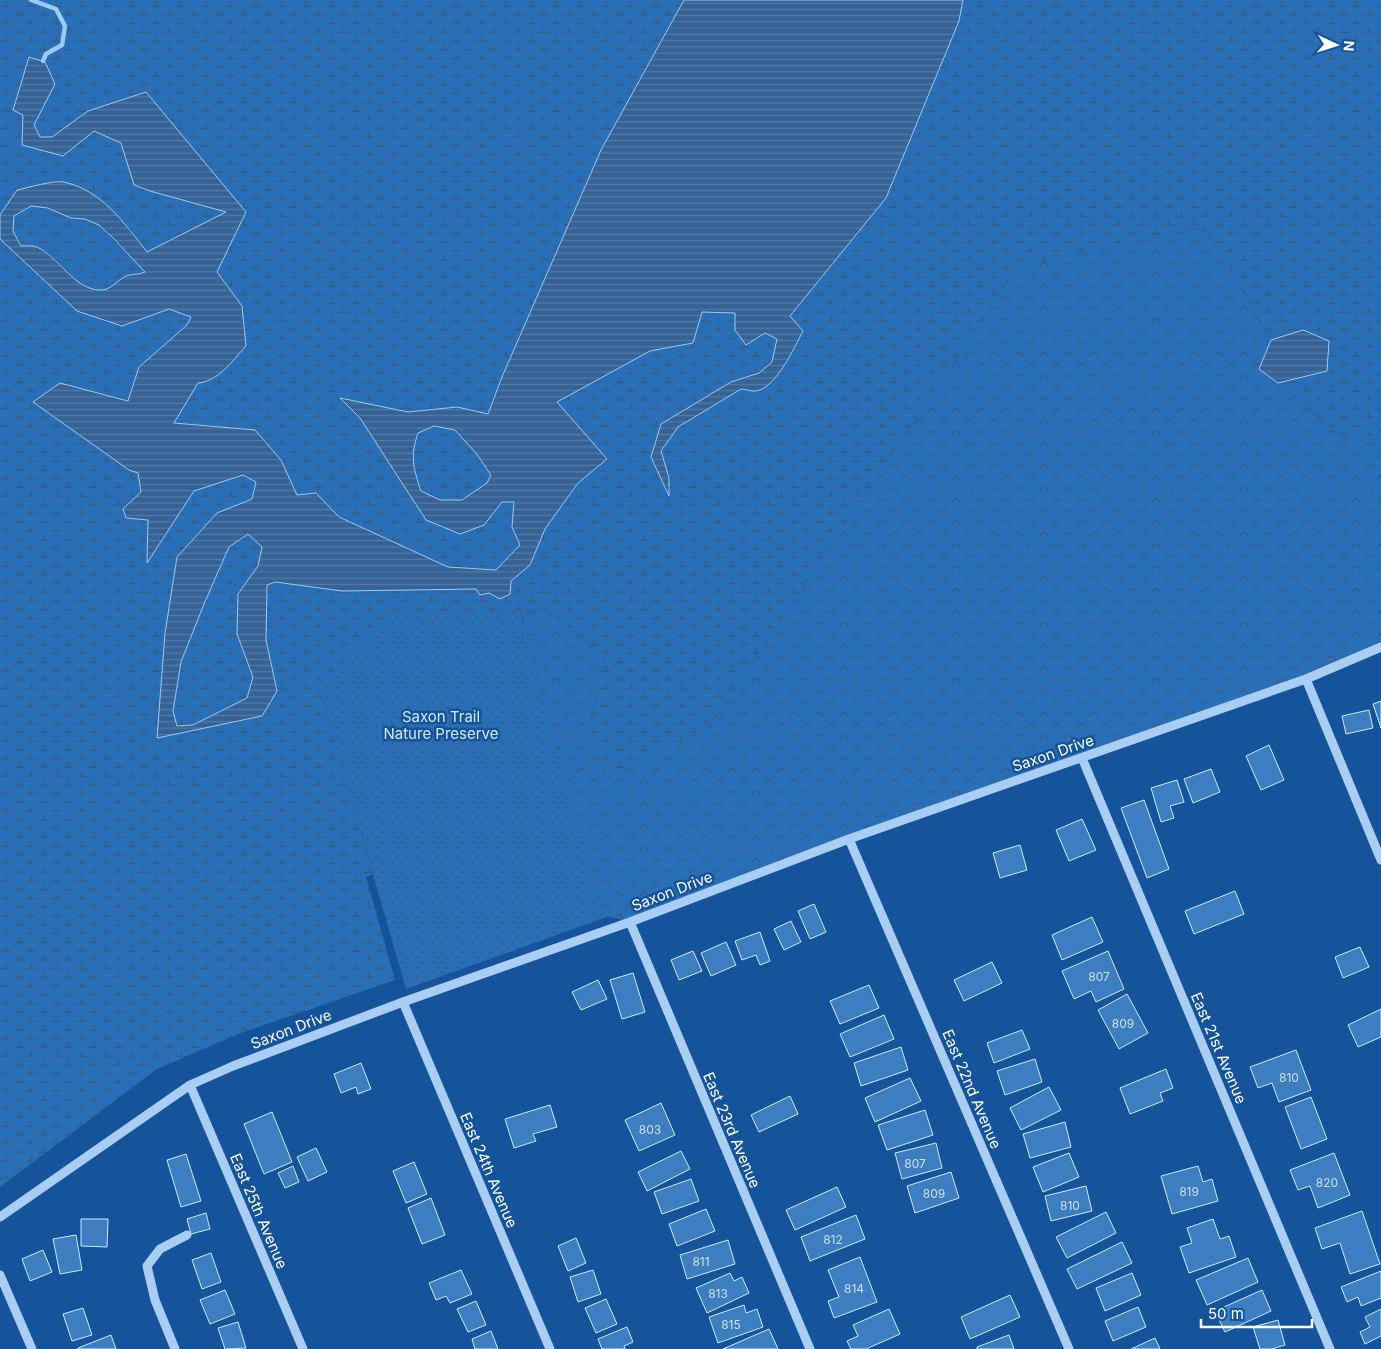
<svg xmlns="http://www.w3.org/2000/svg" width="1381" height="1349" viewBox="0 0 1381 1349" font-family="Inter,sans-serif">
  <defs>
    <pattern id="grass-dots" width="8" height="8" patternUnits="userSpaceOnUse" patternTransform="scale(1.25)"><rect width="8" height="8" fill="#286fb8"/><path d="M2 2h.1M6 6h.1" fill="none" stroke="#3e5a77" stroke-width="1.8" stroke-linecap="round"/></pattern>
    <pattern id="forest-crowns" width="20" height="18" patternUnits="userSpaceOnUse" patternTransform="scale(1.25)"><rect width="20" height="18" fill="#286fb8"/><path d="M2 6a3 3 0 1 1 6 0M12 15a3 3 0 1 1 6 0" fill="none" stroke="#3e5a77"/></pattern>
    <pattern id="wetland-marsh" width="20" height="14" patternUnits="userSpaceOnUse" patternTransform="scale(1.25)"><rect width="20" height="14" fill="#286fb8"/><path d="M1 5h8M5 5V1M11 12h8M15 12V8" fill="none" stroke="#3e5a77"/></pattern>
    <pattern id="water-rules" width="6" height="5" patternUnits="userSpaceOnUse" patternTransform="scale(1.25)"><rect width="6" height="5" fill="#366396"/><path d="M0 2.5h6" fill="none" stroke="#547aa6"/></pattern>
  </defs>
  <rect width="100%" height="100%" fill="#15549b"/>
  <path fill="url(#grass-dots)" d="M513,584L607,917L406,989L305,638Z"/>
  <path fill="url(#forest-crowns)" d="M1205,228L1271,340L1259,369L1278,383L1348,442L1377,439L1381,395V647L1306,679L630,922L603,915L521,611L545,610L605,655L589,725L709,727L1018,266Z"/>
  <path fill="url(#wetland-marsh)" d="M0,0H684L601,150L502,377L487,414L457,407L408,412L340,399L360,418L426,520L484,525L502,502H514L512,527L520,545L496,570L448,567L339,517L316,493L297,495L281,460L255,430L174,423L198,383C219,381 232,361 246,346L242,306L217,272L246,212L88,111L52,137H39L34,125L55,84L23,114L22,145L63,156L93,131L121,143L134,185L150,191L226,212L147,252L128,226L17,190L0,215Z
    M963,0H1381V395L1377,439L1348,442L1278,383L1327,371L1303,330L1271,340L1205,228L1018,266L709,727L609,779L589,725L605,655L545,610L394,615L319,686L373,874L366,877L395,980L238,1034L157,1069L0,1187V237L77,311L122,326L169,309L191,317L187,325L139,367L129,401L60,383L33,402L129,470L138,473L141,492L126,518L148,520L147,562L194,491L243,475L256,482L252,499L217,513L177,557L165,633L158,737L262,716L277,691L266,640L267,585L275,582L342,591L476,589L500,599L511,581L530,565L545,529L582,479L557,402L650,351L693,343L702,312L735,313L777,339L772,362L759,373L731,382L661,424L651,457L668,495L669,478L661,451L678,427L741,388C745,389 752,392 756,391C776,388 794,348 803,331L790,317L886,198L959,21Z
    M31,206L48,208L71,218L85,219L99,225L145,272C139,275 131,274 126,276C117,280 111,291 100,290C71,290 59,250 33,246C30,245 25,246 22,246L13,231L14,216Z
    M434,426L455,430L476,453L491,476C483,492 458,506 439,500C433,498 427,494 421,491L416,476L412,452L418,433Z
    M249,533L262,547L258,566L238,594L237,634L253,677L247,699L193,725L176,726L173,711L181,662L204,604L229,547Z"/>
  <path fill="url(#water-rules)" stroke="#9cc9f5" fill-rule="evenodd" d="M684,0H963L959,21L886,198L790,316L803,331C794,348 776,388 756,391C752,392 745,389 741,389L678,427L661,451L669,478V496L651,457L661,424L731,382L759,373L772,362L777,339L765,333L746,345L735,330V313L702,312L693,343L650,351L557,402L607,459L578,483L545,529L530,565L511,581L510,594L500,599L489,593L480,595L476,589L342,591L275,582L267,585L266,640L277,691L262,716L157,738L165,633L177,557L217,513L252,499L256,482L243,475L194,491L147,563L148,520L126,518L123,509L141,492L138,473L129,470L33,402L60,383L128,401L139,367L187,325L191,317L169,309L122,326L77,311L0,239V215L17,190C27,188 54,180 63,182C101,189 125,224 147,252L226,212L150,191L134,185L121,143L94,131L63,156L22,145L23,115L13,110L29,57L45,62L55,84L34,125L40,137H52L88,111L146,92L246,212L217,272L242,306L246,346C232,361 219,381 198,383L174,423L255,430L281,460L297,495L316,493L339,517L448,567L496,570L520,545L512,527L514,502H502L484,525L460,534L426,520L360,418L340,398L408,412L457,407L488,414L502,377L601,150ZM31,206L48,208L71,218L85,219L99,225L113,238L145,272C139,275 131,274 126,276C117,280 111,291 99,290C74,289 59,257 37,247C32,245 26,246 21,246L13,231L14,216ZM434,426L455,430L476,453L491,475L487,483L462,500H440L421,491C413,467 410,457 418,433ZM248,534L262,547L258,566L238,594L237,634L253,677L247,698L193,725L177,726L173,711L181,662L204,604L229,547Z
    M1303,330L1329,341L1327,371L1278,383L1259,369L1271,340Z"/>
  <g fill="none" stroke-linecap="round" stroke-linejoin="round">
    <path stroke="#9cc9f5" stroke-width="4.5" d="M31,0L56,9L65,26L62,45L46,54L43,61"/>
  </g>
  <path fill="#3d7ec1" stroke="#d2e7fd" d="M1381,701V728L1373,704Z
    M1369,710L1373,728L1346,734L1342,716Z
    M1269,745L1284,780L1261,790L1246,756Z
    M1211,769L1220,792L1193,803L1184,779Z
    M1177,780L1184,802L1170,806L1174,818L1161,822L1151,788Z
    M1144,800L1169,869L1147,878L1121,808Z
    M1082,819L1096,850L1069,861L1056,830Z
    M1020,845L1027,870L1000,878L993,853Z
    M1235,891L1244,914L1194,934L1185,911Z
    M814,904L826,932L810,939L798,911Z
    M1092,917L1103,942L1062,960L1052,935Z
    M791,921L801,942L784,950L774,929Z
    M760,932L770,961L760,965L756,955L742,960L735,941Z
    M726,942L736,965L711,976L701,953Z
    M1360,947L1369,967L1343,978L1335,957Z
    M693,951L702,971L679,980L671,960Z
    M1108,951L1124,989L1096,1002L1091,991L1074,999L1062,971Z
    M992,962L1002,983L964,1001L954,980Z
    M633,973L645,1012L622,1019L610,980Z
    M598,980L607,999L581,1010L572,992Z
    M869,985L879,1008L840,1024L830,1001Z
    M1127,994L1148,1033L1119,1049L1098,1010Z
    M1381,1009V1037L1358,1047L1348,1025Z
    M884,1015L894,1039L850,1057L840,1034Z
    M1022,1030L1030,1049L994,1063L987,1043Z
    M901,1047L908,1070L861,1086L854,1063Z
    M1296,1050L1311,1090L1279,1102L1272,1083L1258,1088L1250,1067Z
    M1035,1059L1042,1082L1005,1095L997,1071Z
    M361,1063L371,1089L358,1094L356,1087L341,1093L334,1074Z
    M1166,1069L1173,1088L1160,1093L1163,1101L1130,1114L1120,1088Z
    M910,1078L921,1101L875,1122L865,1098Z
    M1049,1087L1061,1110L1021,1130L1010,1108Z
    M790,1096L798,1114L759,1132L751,1115Z
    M1311,1097L1327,1139L1301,1149L1285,1107Z
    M661,1103L675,1135L639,1151L625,1120Z
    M550,1105L557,1127L533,1134L536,1141L514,1148L505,1119Z
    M925,1110L933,1135L887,1150L878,1125Z
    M272,1112L292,1162L264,1174L244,1124Z
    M1065,1122L1071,1147L1030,1158L1023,1134Z
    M936,1143L942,1168L902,1179L895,1153Z
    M316,1148L327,1172L308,1181L297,1157Z
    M681,1151L690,1169L647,1191L638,1172Z
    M1069,1153L1079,1177L1043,1192L1033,1167Z
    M1334,1153L1350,1195L1318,1208L1310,1186L1298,1190L1290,1170Z
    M186,1154L201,1201L181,1207L167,1160Z
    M414,1162L427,1194L406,1203L393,1171Z
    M293,1166L299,1182L285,1188L278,1173Z
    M1198,1166L1203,1182L1212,1179L1218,1201L1172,1214L1161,1176Z
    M951,1172L959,1198L915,1213L907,1186Z
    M691,1179L699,1201L662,1214L654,1192Z
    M1086,1186L1092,1211L1051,1221L1045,1196Z
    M837,1187L846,1207L795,1230L786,1210Z
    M431,1198L445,1235L422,1244L408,1208Z
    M706,1209L715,1231L677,1246L669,1224Z
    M1362,1211L1380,1264L1350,1274L1340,1243L1322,1249L1315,1228Z
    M1106,1212L1116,1233L1067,1258L1056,1237Z
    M206,1213L210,1229L191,1234L187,1219Z
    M856,1215L865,1239L810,1261L801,1237Z
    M81,1219H108L107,1247L81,1246Z
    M1213,1219L1220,1239L1229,1236L1236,1257L1189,1273L1180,1247L1192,1243L1187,1228Z
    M76,1235L82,1270L60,1274L53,1239Z
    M576,1238L586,1263L568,1271L558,1246Z
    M728,1240L735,1264L687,1279L680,1255Z
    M1122,1242L1132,1263L1077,1289L1067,1269Z
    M43,1250L52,1272L30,1281L22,1259Z
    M211,1253L221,1282L202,1289L192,1260Z
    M860,1257L877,1302L834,1318L828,1301L839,1297L828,1270Z
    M1248,1258L1258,1282L1207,1305L1196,1280Z
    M461,1270L472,1294L450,1303L446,1296L436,1300L429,1283Z
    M593,1270L601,1294L578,1302L570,1277Z
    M1381,1271V1298L1361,1306L1358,1297L1347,1302L1341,1287Z
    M730,1273L734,1281L742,1277L749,1293L707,1313L696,1288Z
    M1132,1273L1141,1295L1105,1311L1096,1288Z
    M225,1290L235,1314L210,1324L200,1300Z
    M1262,1290L1271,1311L1225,1332L1215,1311Z
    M1010,1295L1020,1317L970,1339L961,1317Z
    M606,1299L617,1324L596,1333L585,1308Z
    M476,1301L486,1325L468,1332L457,1309Z
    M744,1305L746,1313L757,1309L763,1327L718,1343L709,1317Z
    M1138,1307L1146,1327L1113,1341L1105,1321Z
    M83,1308L92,1335L72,1341L63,1314Z
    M889,1309L900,1334L866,1349H851L847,1341L858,1336L853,1325Z
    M1381,1309V1336L1365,1344L1360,1332L1370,1327L1365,1317Z
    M1278,1320L1285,1345L1272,1349H1260L1253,1327Z
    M238,1322L246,1348L225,1349L218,1328Z
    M627,1327L633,1342L624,1346L625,1349H602L598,1339Z
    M769,1329L778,1349H723Z
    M491,1331L498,1349H475L472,1339Z
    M111,1335L116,1349H78V1348Z
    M1009,1335L1014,1349H977V1347Z
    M1155,1338L1160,1349H1131Z"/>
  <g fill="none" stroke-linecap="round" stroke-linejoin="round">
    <path stroke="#aacef3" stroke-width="9" d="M1306,679L1381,860
      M1082,758L1330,1349
      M849,839L1069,1349
      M630,922L810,1349
      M403,1002L550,1349
      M190,1085L303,1349
      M0,1217L190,1085L233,1066L403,1002L630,922L849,839L1306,679L1381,647
      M0,1275L32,1349
      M175,1349L155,1300L147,1266L160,1249L187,1235"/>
  </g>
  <g text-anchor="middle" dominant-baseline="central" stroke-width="5" stroke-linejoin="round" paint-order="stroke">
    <g font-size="12" fill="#cedff0">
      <text x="1099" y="976">807</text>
      <text x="1123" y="1023">809</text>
      <text x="1289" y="1077">810</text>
      <text x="650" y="1129">803</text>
      <text x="915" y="1163">807</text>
      <text x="1327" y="1182">820</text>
      <text x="1189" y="1191">819</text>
      <text x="934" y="1193">809</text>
      <text x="1070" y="1205">810</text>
      <text x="833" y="1239">812</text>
      <text x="701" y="1261">811</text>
      <text x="854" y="1288">814</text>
      <text x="718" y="1293">813</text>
      <text x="731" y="1324">815</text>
    </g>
    <g font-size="15" fill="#d2e7fd" stroke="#15549b">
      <text x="441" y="716">Saxon Trail<tspan x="441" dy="17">Nature Preserve</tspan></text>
    </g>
    <g font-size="15" fill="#fff" stroke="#15549b">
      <text transform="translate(1053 753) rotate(-19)">Saxon Drive</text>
      <text transform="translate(672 891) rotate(-21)">Saxon Drive</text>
      <text transform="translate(291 1029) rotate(-21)">Saxon Drive</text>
      <text transform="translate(1219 1048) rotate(67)">East 21st Avenue</text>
      <text transform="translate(972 1089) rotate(67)">East 22nd Avenue</text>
      <text transform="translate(732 1130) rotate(67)">East 23rd Avenue</text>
      <text transform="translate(489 1170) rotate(67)">East 24th Avenue</text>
      <text transform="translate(259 1211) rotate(67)">East 25th Avenue</text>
    </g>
  </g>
  <g transform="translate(1336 45) rotate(94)" stroke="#15549b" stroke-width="4" paint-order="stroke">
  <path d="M0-4L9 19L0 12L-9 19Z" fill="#ffffff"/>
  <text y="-8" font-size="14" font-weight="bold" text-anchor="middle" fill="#ffffff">N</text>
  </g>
  <path d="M1201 1319v8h111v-8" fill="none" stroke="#ffffff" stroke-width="2.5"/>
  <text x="1208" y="1319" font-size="15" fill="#ffffff" stroke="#15549b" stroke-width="4" paint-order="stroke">50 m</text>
</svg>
